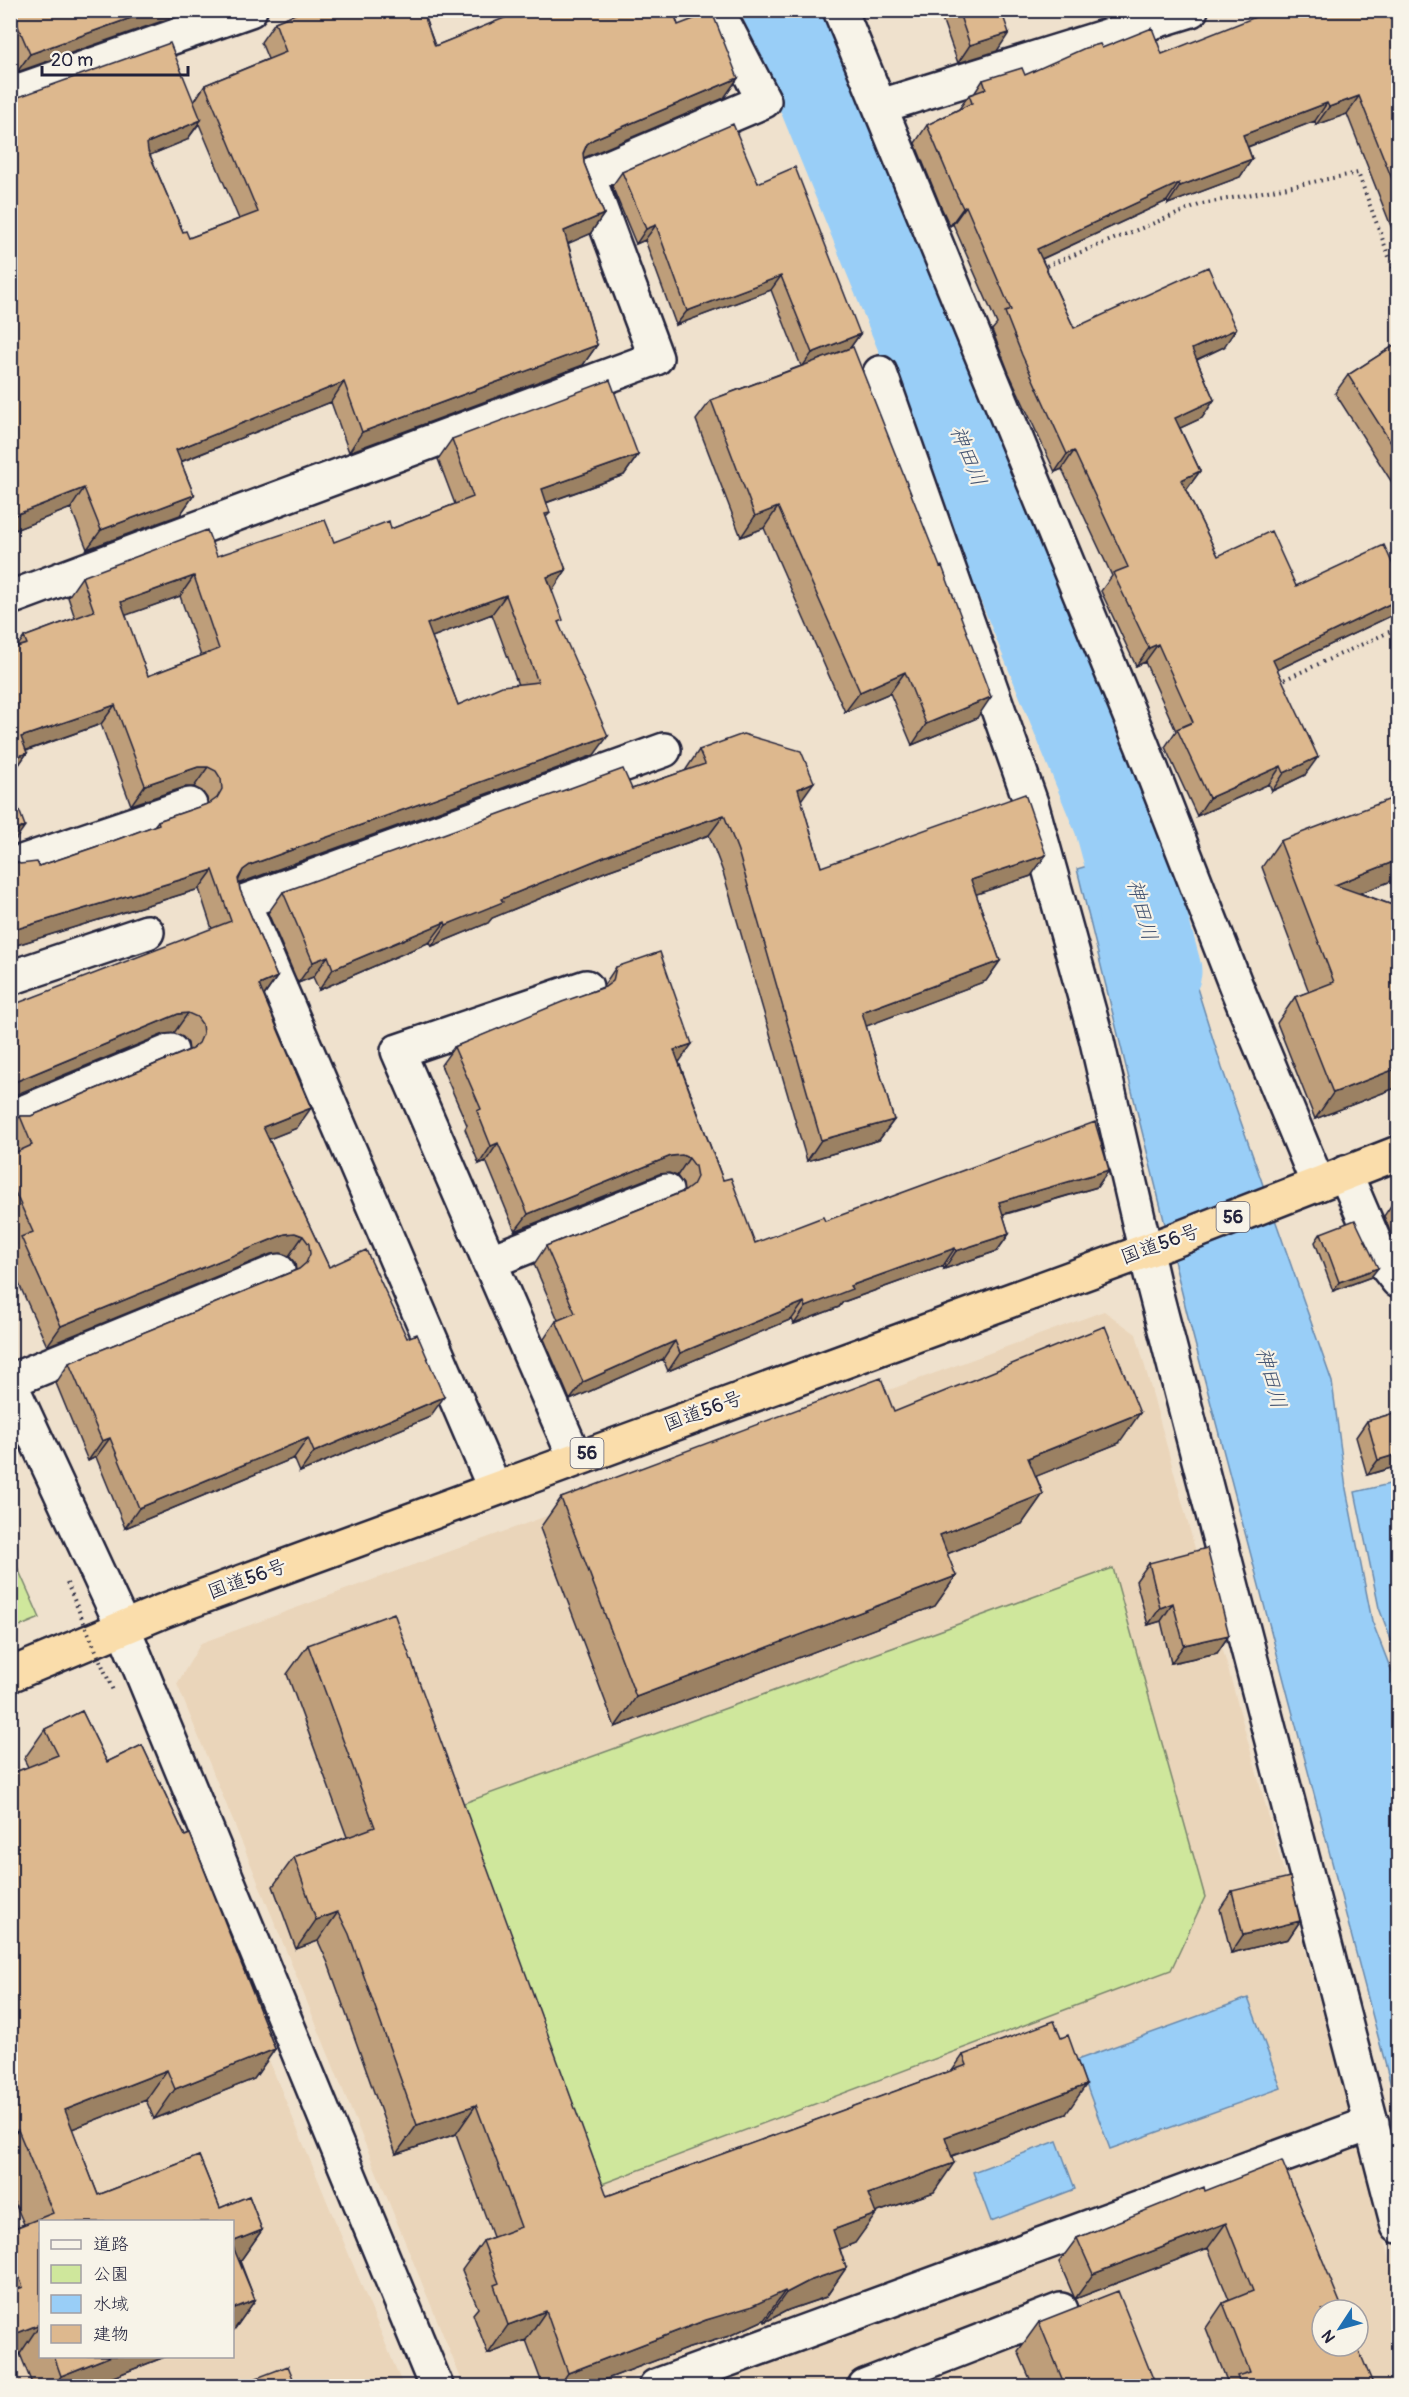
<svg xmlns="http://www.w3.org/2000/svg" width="1409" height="2397" viewBox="0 0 1409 2397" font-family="Pangolin,'Klee One',sans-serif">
  <rect width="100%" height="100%" fill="#efe1cd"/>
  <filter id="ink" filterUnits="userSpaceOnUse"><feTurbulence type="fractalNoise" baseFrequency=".0167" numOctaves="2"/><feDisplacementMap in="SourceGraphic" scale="12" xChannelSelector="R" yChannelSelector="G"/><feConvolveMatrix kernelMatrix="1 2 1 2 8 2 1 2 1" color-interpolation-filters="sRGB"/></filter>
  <g filter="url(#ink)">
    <path fill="#ead5ba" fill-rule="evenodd" d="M1104,1311L1136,1334L1351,2116L609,2386H464L177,1684L201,1643Z
      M11,1747L49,1828L159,1793L403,2386H11ZM40,2222H232V2356H40Z
      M1360,2141L1398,2292V2386H700ZM1322,2310H1358V2346H1322Z"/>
    <path fill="#cfe79c" stroke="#78846c" stroke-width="1.5" d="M11,1553L40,1618L11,1630H10Z
      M1113,1568L1205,1897L1171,1970L594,2187L453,1807Z"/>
    <path fill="#99cef7" stroke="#6989ac" stroke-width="1.5" d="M1153,847L1222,1068L1332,1382L1346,1489L1372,1621L1398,1688V2112L1187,1313L1077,869Z
      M1398,1482V1658L1379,1608L1355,1492Z
      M1248,1998L1281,2088L1110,2149L1077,2060Z
      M1057,2141L1075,2189L991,2221L973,2172Z"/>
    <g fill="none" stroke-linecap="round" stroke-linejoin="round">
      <path stroke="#99cef7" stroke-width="87" d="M786,10L1117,820L1158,971"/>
      <g stroke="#22223b" stroke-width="38">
        <path id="minor" d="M840,10L1142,745L1236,986L1318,1184
          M10,94L250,10
          M881,106L1191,10
          M880,373L1031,803L1096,1037L1153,1283L1398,2226
          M10,598L656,358L588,176L764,101L717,10
          M10,866L190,805
          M10,978L147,932
          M10,1118L171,1051
          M1345,1173L1383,1262L1398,1281
          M489,1262L666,1191
          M10,1381L278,1271
          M10,1383L123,1627L436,2386
          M575,1458L398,1051L586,987
          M494,1487L243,902L664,750
          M656,2386L1372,2123
          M865,2386L1061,2310"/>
      </g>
      <g stroke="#22223b" stroke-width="38">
        <path id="highway" d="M10,1675L163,1611L1167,1243L1398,1153"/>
      </g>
      <path stroke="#22223b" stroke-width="4" stroke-dasharray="1.5 4.5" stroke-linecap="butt" d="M1041,268L1202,204L1358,173L1398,281
        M1279,682L1398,628"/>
      <use href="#minor" stroke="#f7f3e8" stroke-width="33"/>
      <use href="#highway" stroke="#faddab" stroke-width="33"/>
      <path stroke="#22223b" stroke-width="4" stroke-dasharray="1.5 4.5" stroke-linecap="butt" d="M67,1583L114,1693"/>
    </g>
    <path fill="#be9e7a" stroke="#22223b" stroke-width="1.5" fill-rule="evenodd" d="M10,10H189L188,12L17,72L10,56Z
      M304,10H422L435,46L511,16L508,10H673L678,25L738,78L724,98L584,157V163L604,214L590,234L568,243L597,345L583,365L349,452L331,402L181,462L194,495L180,515L87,549L71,508L10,532V100L194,102L205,85L268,59L261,42L275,22ZM199,124L239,219L189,238L183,232L150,155L187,140Z
      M939,10H1001L997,51L958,63Z
      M1398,10V244L1347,114L1316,125L1315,121L1248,147L1252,159L1240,177L1168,204L1167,201L1042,259L1074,328L1224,347L1197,360L1214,400L1202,418L1180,428L1200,471L1187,489L1186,490L1218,556L1296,586L1395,614L1277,670L1305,775L1272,791L1269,784L1197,816L1165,747L1176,731L1145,662L1136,666L1101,591L1112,576L1062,469L1055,472L1009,373L992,330L997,324L953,224L950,226L941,207L915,143L927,125L959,109L969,95L974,94L983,80L1025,75L1102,48L1162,54Z
      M622,172L758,183L860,334L850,348L977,718L912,745L890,693L845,712L764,528L741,537L696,420L711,400L801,366L771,290L676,325L645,240L636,244L612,186Z
      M1398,343V492L1335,393L1348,375Z
      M452,439L638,455L624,475L546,503L550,513L546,517L566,570L551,591L559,625L594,755L239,884L240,890L277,977L264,996L297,1128L269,1139L329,1267L430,1417L300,1472L294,1458L125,1528L96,1457L88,1461L56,1383L69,1363L296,1270L295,1263L289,1256L281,1253L271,1254L47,1346L10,1264V1252L16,1244L10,1232V1155L13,1153L10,1146V1130L20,1116H31L189,1050L188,1043L183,1037L174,1033L164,1034L212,929L199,889L10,947L11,860L20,864L39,866L113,841L154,826L158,821L208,804L207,798L202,791L194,787H185L131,805L101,724L26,751L27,753L13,773L17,647L24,637L75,618L68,597L82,577L217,556L334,542L391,529L455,504L438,459ZM180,596L201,656L148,676L125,615ZM492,614L518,685L458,705L432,637Z
      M699,750L801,800L821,867L1031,876L976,894L1000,961L986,981L866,1026L894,1120L879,1140L807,1161L723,872L709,835L607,871L492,918L488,923L432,946L430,942L319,990L313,977L298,983L268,913L283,892L632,789L685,771Z
      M1280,841L1394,880L1360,893L1398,907V1087L1315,1119L1277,1023L1295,997L1309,992L1262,867Z
      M616,967L680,1061L679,1062L723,1180L755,1243L825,1221L1109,1170L1097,1187L1003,1215L1009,1234L997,1251L944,1269L943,1266L843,1302L839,1307L794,1324L792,1319L668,1371L663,1359L570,1400L544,1339L556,1321L558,1320L534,1264L546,1246L684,1191L683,1184L677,1176L669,1173L659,1174L515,1231L486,1161L479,1164L465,1129L467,1125L441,1065L454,1047L603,987L604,985Z
      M1398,1197V1251L1384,1216L1396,1198Z
      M1321,1233L1371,1277L1333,1291L1315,1242Z
      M894,1412L1119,1443L1036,1476L1043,1494L1022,1524L947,1554L956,1576L935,1606L615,1727L540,1528L561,1498Z
      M1398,1412V1466L1367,1475L1356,1437L1367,1421Z
      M1149,1563L1229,1635L1217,1653L1171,1663L1161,1621L1148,1625L1136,1581Z
      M308,1645L607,2196L952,2071L963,2055L1066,2114L952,2156L934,2192L875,2213L855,2243L840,2249L846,2268L826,2297L788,2310L765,2322L764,2320L729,2336L686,2349L588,2386H543L526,2340L488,2354L473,2314L478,2308L462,2270L483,2241L493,2237L456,2134L396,2154L328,1963L318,1941L296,1949L273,1886L294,1857L347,1837L287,1674Z
      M82,1711L107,1762L142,1745L185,1836L190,1834L275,2049L254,2079L154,2119L146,2100L72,2129L98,2195L199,2156L220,2208L249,2196L262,2230L241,2260L240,2261L255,2300L234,2330L232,2331V2222H40V2356H167L90,2386H33L20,2354L10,2358V2230L24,2224L10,2192V1774L28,1767L24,1759L45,1729Z
      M1232,1891L1300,1921L1288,1939L1231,1953L1220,1909Z
      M1205,2191L1374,2386H1229L1206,2328L1223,2303L1229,2300L1208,2248L1075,2299L1059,2262L1077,2238Z
      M1039,2322L1156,2386H1033L1018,2351Z"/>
    <path fill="#9b8163" stroke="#22223b" stroke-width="1.5" d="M153,10H189L188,12L17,72L30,54Z
      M1009,33L997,51L958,63L970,45Z
      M738,78L724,98L581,159L587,144L594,139Z
      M1359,96L1347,114L1316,125L1329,107Z
      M1327,103L1315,121L1231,153L1243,135Z
      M201,120L187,140L133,162L147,143Z
      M1252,159L1240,177L1168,204L1180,186Z
      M1179,183L1167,201L1024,267L1037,249Z
      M966,206L953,224L950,226L963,208Z
      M604,214L590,234L551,251L564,231Z
      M656,225L645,240L636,244L646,229Z
      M781,276L771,290L676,325L687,311Z
      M1236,329L1224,347L1180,367L1192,349Z
      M860,334L850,348L802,367L812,353Z
      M597,345L583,365L349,452L362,432Z
      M344,382L331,402L162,469L176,450Z
      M1214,400L1202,418L1163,436L1175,418Z
      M1074,451L1062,469L1055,472L1067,454Z
      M638,455L624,475L528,509L542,489Z
      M1200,471L1187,489L1168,498L1181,480Z
      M84,488L71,508L10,532V517Z
      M194,495L180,515L87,549L101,530Z
      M778,507L764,528L741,537L755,516Z
      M566,570L553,590L533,597L547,577Z
      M194,576L180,596L107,622L121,602Z
      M506,595L492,614L414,644L427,624Z
      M1398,600V609L1395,614L1260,678L1273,660Z
      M1158,644L1145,662L1136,666L1149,648Z
      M905,672L890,693L845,712L860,692Z
      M991,697L977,718L912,745L926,724Z
      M115,705L101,724L10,756L21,737Z
      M608,736L594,755L237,884L243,870L250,865Z
      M27,753L13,773L10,774V759Z
      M1318,757L1305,775L1272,791L1284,773Z
      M1281,766L1269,784L1197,816L1209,798Z
      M198,767H208L194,787H185L131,805L145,785Z
      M814,782L799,803L798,789Z
      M724,815L709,835L607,871L492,918L488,923L432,946L446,925L501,899L621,850Z
      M25,826L11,846H10V834Z
      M1046,855L1031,876L956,901L971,880Z
      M1398,860V874L1394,880L1317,910L1335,885Z
      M213,870L199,889L10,947V931Z
      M445,922L430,942L319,990L333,969Z
      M328,956L313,977L298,983L313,962Z
      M1000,961L986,981L848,1033L862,1012Z
      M277,977L263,997L259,985Z
      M188,1013L174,1033L164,1034L10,1097V1087L17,1081L178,1014Z
      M692,1044L680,1061L662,1068L674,1050Z
      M1398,1068V1087L1315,1119L1333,1093Z
      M311,1108L297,1128L249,1147L263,1127Z
      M894,1120L879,1140L807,1161L821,1140Z
      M498,1143L486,1161L479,1164L491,1146Z
      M682,1155L689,1158L677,1176L669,1173L659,1174L515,1231L528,1214L671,1156Z
      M1109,1170L1097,1187L986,1219L999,1202Z
      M295,1233L303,1236L289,1256L281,1253L271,1254L47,1346L61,1326L285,1234Z
      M1009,1234L997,1251L944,1269L956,1251Z
      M955,1248L943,1266L843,1302L839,1307L794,1324L806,1307L850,1286Z
      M1378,1268L1371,1277L1333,1291L1339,1282Z
      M804,1302L792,1319L668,1371L680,1353Z
      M675,1341L663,1359L570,1400L583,1382Z
      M444,1397L430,1417L300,1472L314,1452Z
      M1140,1413L1119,1443L1007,1488L1028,1458Z
      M110,1438L96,1457L88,1461L102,1441Z
      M308,1438L294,1458L125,1528L139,1508Z
      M1398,1454V1466L1367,1475L1378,1460Z
      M1043,1494L1022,1524L919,1565L940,1535Z
      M956,1576L935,1606L615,1727L636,1697Z
      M1173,1603L1161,1621L1148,1625L1160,1608Z
      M1229,1635L1217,1653L1171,1663L1184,1645Z
      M338,1912L318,1941L296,1949L316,1920Z
      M1300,1921L1288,1939L1231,1953L1243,1935Z
      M275,2049L254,2079L154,2119L175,2089Z
      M167,2070L146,2100L44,2140L65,2110Z
      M1086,2085L1066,2114L924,2166L945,2137Z
      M476,2105L456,2134L396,2154L417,2125Z
      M18,2130L10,2140V2133Z
      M954,2163L934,2192L847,2223L868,2194Z
      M876,2214L855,2243L813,2259L833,2230Z
      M1226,2223L1208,2248L1075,2299L1093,2274Z
      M262,2230L241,2260L232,2264V2242Z
      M846,2268L826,2297L788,2310L765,2322L786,2293L809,2281Z
      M785,2291L764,2320L729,2336L686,2349L588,2386H559L568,2373L706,2320Z
      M255,2300L234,2330L232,2331V2309Z
      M546,2311L526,2340L488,2354L508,2325Z
      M40,2324L20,2354L10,2358V2336Z
      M111,2356H167L90,2386H54L61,2376Z"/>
    <path fill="#ddb88e" stroke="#22223b" stroke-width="1.5" fill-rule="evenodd" d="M11,10H153L30,54Z
      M305,10H422L435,46L524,10H673L678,25L712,12L738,78L594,139L587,144L583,153L584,163L604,214L564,231L597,345L362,432L344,382L176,450L194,495L101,530L84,488L10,517V100L170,43L201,120L147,143L148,151L183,232L186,231L189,238L258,212L205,85L286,52L275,22Z
      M958,10H1001L1009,33L970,45Z
      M1273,10H1398V194L1359,96L1329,107L1327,103L1243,135L1252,159L1180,186L1179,183L1037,249L1074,328L1208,267L1236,329L1192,349L1214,400L1175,418L1200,471L1181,480L1218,556L1271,531L1296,586L1384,545L1398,576V600L1273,660L1318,757L1284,773L1281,766L1209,798L1177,729L1193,722L1158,644L1149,648L1113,573L1128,567L1074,451L1067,454L1022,355L1005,312L1011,310L966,206L963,208L954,189L927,125L972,103L969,95L986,89L983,80L1022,68L1025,75L1085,48L1100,44L1102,48L1152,28L1162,54Z
      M733,124L758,183L795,167L860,334L812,353L781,276L687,311L656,225L646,229L622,172Z
      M1398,343V454L1348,375Z
      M853,347L940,567L942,566L991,697L926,724L905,672L860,692L778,507L755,516L711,400Z
      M610,380L638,455L542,489L550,513L545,514L566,570L547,577L563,620L558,622L608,736L250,865L243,870L238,879L240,890L277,977L259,985L311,1108L263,1127L329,1267L366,1250L407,1338L417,1334L444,1397L314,1452L308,1438L139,1508L110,1438L102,1441L69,1363L299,1269L306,1263L310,1254L309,1244L303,1236L295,1233L285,1234L61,1326L21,1237L33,1232L10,1181V1155L32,1145L20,1116H31L192,1049L199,1043L203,1034L202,1024L197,1017L188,1013L178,1014L17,1081L10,1087V1006L231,921L213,870L10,931V859L20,864L37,862L39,866L113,841L159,824L158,821L210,803L217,798L222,789L221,779L216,771L208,767H198L145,785L115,705L21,737L27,753L10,759V649L27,644L24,637L94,611L82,577L207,530L217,556L325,520L334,542L389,521L391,529L473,497L452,439ZM194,576L219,649L148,676L121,602ZM506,595L538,682L502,686L458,705L427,624Z
      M743,734L801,751L814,782L798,789L821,867L1025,794L1046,855L971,880L1000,961L862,1012L894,1120L821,1140L738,851L724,815L621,850L501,899L503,902L446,925L445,922L333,969L328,956L313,962L283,892L623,769L632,789L705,764L699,750Z
      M10,786L25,826L10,834Z
      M1396,797L1398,803V860L1335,885L1398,907V1068L1333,1093L1295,997L1334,982L1280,841Z
      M660,952L692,1044L674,1050L723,1180L731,1178L755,1243L823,1217L825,1221L1095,1122L1109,1170L999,1202L1009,1234L956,1251L955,1248L850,1286L852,1289L806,1307L804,1302L680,1353L675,1341L583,1382L556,1321L575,1313L546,1246L685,1191L693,1185L697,1177L695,1166L689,1158L682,1155L671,1156L528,1214L498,1143L491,1146L477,1111L481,1109L454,1047L562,1002L605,987L613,981L616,967Z
      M1355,1220L1378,1268L1339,1282L1321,1233Z
      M1105,1326L1140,1413L1028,1458L1043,1494L940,1535L956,1576L636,1697L561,1498L881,1378L894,1412Z
      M1398,1412V1454L1378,1460L1367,1421Z
      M1207,1548L1229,1635L1184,1645L1173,1603L1160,1608L1149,1563Z
      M394,1613L607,2196L967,2065L963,2055L1054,2021L1061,2038L1068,2035L1086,2085L945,2137L954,2163L868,2194L876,2214L833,2230L846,2268L809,2281L786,2293L785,2291L750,2307L706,2320L568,2373L546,2311L508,2325L494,2285L499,2283L483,2241L521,2227L476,2105L417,2125L349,1934L338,1912L316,1920L294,1857L375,1827L308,1645Z
      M82,1711L107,1762L142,1745L185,1836L190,1834L275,2049L175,2089L167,2070L65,2110L98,2195L199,2156L220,2208L249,2196L262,2230L232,2242V2222H40V2324L10,2336V2292L23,2287L10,2254V2230L53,2213L18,2130L10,2133V1774L58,1755L45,1729Z
      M1290,1877L1300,1921L1243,1935L1232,1891Z
      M1282,2161L1343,2310H1322V2346H1357L1374,2386H1241L1237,2376L1250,2372L1223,2303L1253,2291L1226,2223L1093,2274L1077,2238L1204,2187L1205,2191Z
      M232,2244L255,2300L232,2309Z
      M1118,2291L1156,2386H1065L1039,2322Z
      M54,2356H111L61,2376Z
      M288,2366L296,2386H236Z"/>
  </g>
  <g text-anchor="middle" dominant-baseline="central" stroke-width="4.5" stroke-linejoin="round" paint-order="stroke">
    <g fill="#f7f3e8" stroke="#62616f" stroke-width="1.5">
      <rect x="1216.5" y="1202" width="33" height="30" rx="4.5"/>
      <rect x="570.5" y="1438" width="33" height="30" rx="4.5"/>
    </g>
    <g font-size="18" font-weight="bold" fill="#22223b">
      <text x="1233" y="1217">56</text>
      <text x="587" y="1453">56</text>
    </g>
    <g font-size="20" fill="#22223b" stroke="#f7f3e8">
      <text transform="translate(1160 1244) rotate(-20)">国道56号</text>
      <text transform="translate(703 1411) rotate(-20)">国道56号</text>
      <text transform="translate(247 1579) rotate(-20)">国道56号</text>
    </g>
    <g font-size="21" font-style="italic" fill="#465673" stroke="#f7f3e8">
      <text transform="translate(968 456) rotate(68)">神田川</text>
      <text transform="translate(1142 910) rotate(75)">神田川</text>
      <text transform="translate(1271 1378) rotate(75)">神田川</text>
    </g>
  </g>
  <rect width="1409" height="2397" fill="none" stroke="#f7f3e8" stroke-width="36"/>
  <rect x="18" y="18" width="1373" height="2361" fill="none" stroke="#22223b" stroke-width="2" filter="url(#ink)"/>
  <rect x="39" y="2220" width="195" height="138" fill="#f7f3e8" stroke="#a29fa3" stroke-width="1.5"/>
  <rect x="51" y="2240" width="30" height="9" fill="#f7f3e8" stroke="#a29fa3" stroke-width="1.5"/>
  <text x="93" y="2250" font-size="18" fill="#22223b">道路</text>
  <rect x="51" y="2265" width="30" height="18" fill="#cfe79c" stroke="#a29fa3" stroke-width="1.5"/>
  <text x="93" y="2280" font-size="18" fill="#22223b">公園</text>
  <rect x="51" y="2295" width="30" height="18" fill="#99cef7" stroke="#a29fa3" stroke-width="1.5"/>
  <text x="93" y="2310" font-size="18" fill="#22223b">水域</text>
  <rect x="51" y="2325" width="30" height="18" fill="#ddb88e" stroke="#a29fa3" stroke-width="1.5"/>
  <text x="93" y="2340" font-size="18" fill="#22223b">建物</text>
  <g transform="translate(1340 2328) rotate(234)"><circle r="28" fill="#f7f3e8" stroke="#a29fa3" stroke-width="1.5"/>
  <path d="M0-4.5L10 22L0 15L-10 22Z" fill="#1f6fb2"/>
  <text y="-9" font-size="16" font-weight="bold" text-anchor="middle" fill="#22223b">N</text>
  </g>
  <path d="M42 66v9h146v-9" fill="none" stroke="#22223b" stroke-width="3"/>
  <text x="51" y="66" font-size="18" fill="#22223b" stroke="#f7f3e8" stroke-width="4.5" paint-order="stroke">20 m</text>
</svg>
